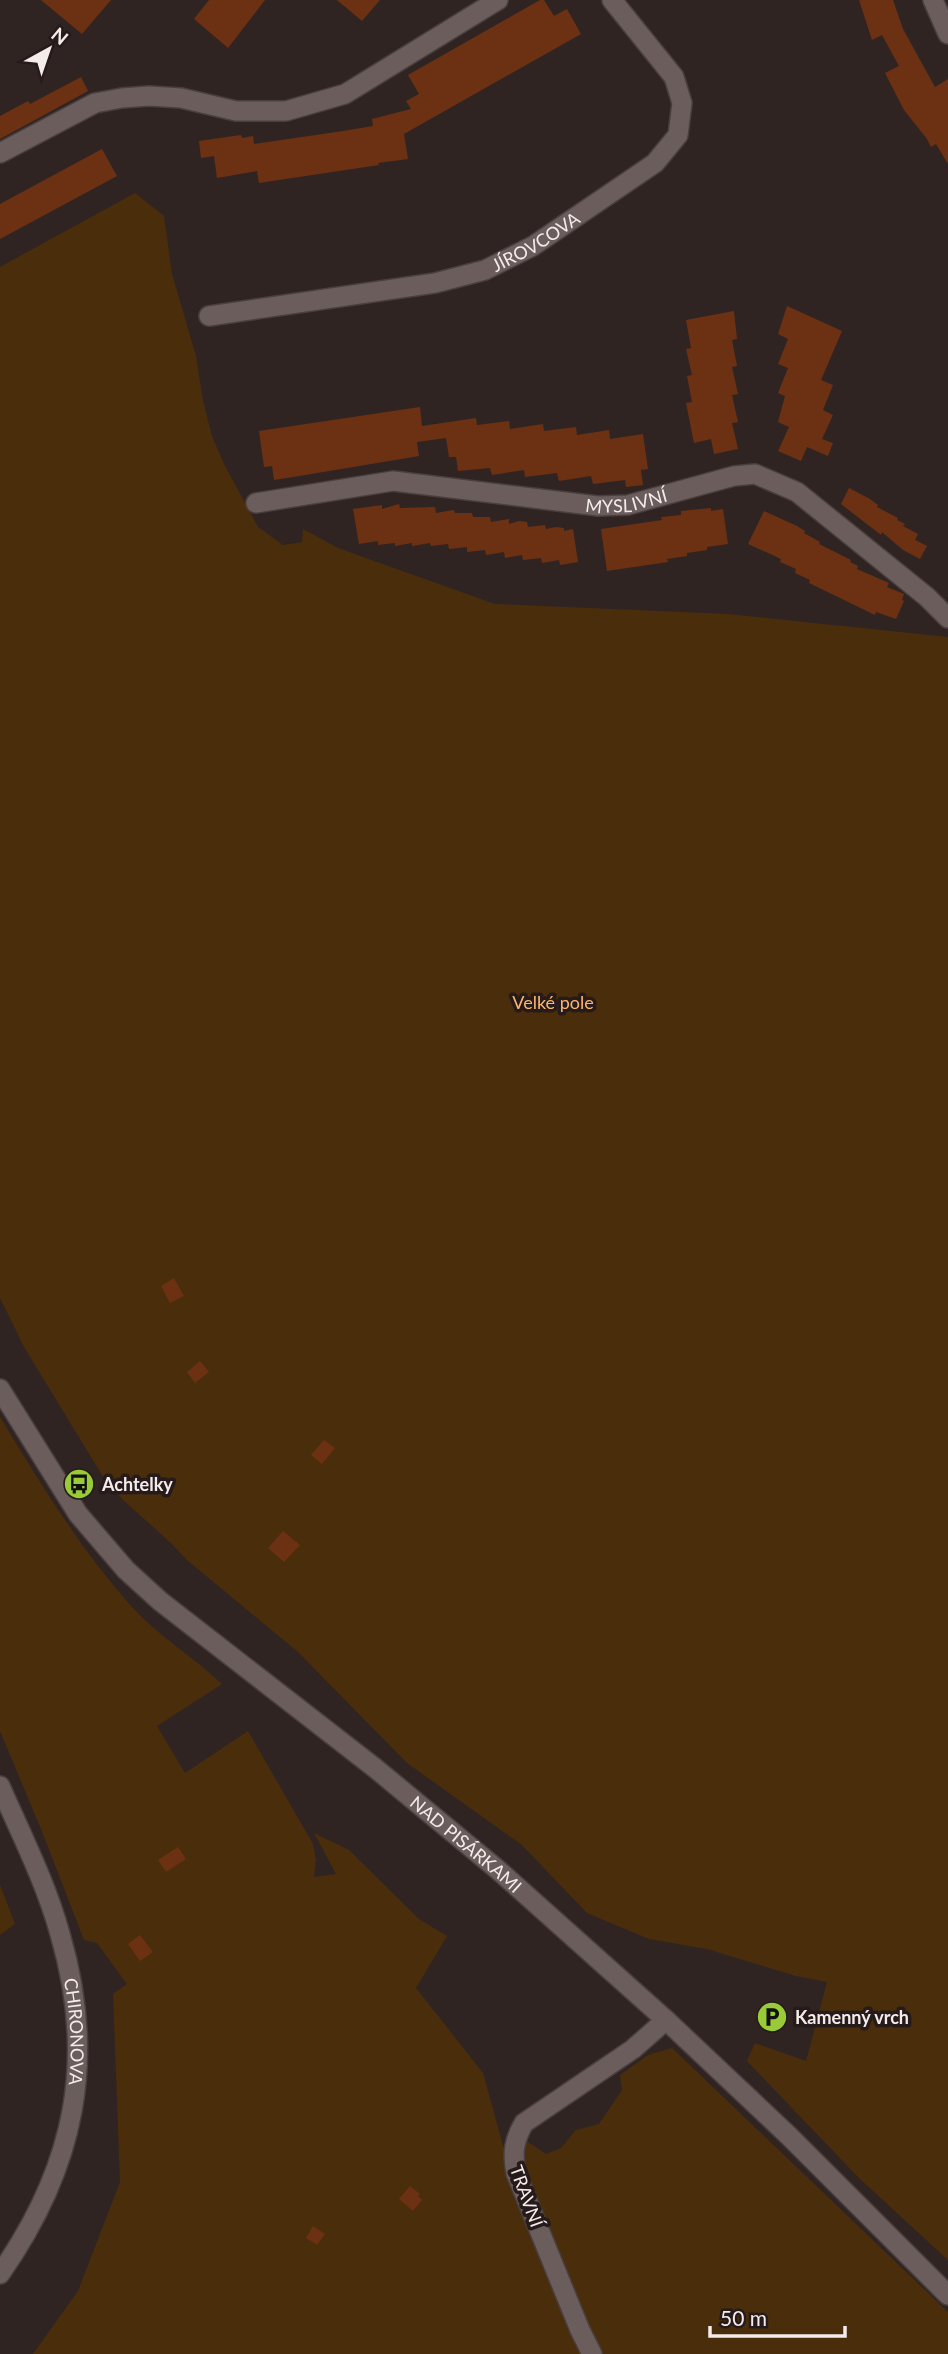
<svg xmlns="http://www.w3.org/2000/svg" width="948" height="2354" viewBox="0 0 948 2354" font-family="Lato,sans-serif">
  <rect width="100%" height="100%" fill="#302423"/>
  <path fill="#4a2d0b" d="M135,193L164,216L172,274L196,356L203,401L212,436L225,466L258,527L283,545L302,542L303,529L338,548L495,604L728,614L948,637V2260L859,2178L747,2061L755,2043L806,2061L827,1982L796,1976L707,1949L649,1939L587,1913L522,1845L407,1763L298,1652L187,1560L171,1543L122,1499L102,1475L24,1347L0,1298V267Z
    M0,1417C40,1483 80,1549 132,1607C158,1636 194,1657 222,1684L157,1726L185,1773L248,1731L313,1844L316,1860L314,1877L336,1874L314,1833L349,1850L419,1919L447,1936L416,1988L483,2073L504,2149L547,2263L586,2354H33L78,2291L120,2182L113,1994L127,1984L97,1943L84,1940L41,1829L0,1731Z
    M0,1885L15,1924L0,1935Z
    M672,2048L948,2312V2354H598L520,2170L522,2138L546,2154L561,2148L576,2130L599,2124L622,2090L620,2075L648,2055Z"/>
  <path fill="#6c3113" d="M41,0H111L82,34Z
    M209,0H265L228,48L194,19Z
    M337,0H380L362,21Z
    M540,0H544L554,16L567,9L581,34L404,134L408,159L378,163L379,165L259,183L257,171L217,178L214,156L201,158L199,141L241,135L242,138L253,136L254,144L343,131L373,126L372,119L411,109L406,101L419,94L408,75Z
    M859,0H893L903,29L935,87L948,79V164L936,144L931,147L927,139L904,110L885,73L899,66L882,35L872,40Z
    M81,77L88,91L0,139V116L28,101L30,104Z
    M102,149L117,176L0,239V204Z
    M787,306L842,331L821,380L833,385L823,410L833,415L822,439L833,443L828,456L807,447L801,461L778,451L789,427L778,422L785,396L778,393L788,368L778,364L788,339L778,334Z
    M734,311L737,339L732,340L737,366L732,367L738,394L732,395L738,422L732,423L738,449L714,454L711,439L694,443L686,403L692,402L687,376L692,375L686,349L691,348L686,320Z
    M420,407L422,426L476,418L477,425L509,421L510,429L543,424L544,431L576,427L577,435L609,430L610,439L643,434L648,469L641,470L643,485L626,487L625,480L593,484L591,476L559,481L557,473L525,477L524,470L492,475L490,468L458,471L456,457H449L446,438L417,442L419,456L293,477L274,480L272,466L264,467L259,431Z
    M849,488L870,499L878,505L877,507L898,518L897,520L905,524L903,526L918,534L915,540L927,546L920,559L903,550L882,532L881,535L841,504Z
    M399,504L400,508L435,507L436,513L454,510L455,513H472L473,517H490L491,522L509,519V524L519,521L527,522L528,527L545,525L546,529L556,527L564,528V531L573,529L578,562L560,565L559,560L542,563L541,558L523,560L522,555L505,558L504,552L486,555L485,550L467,552V547L449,549L448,544L431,546L430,543L412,546V543L395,546V543L378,545V541L359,544L353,509L382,505V509Z
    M711,508V511L723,509L728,544L707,547V550L687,553V556L667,559L668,562L607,571L601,529L662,520L661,517L681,515V511Z
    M764,511L797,526L805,531L804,533L820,542L819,544L851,560L850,562L858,566L857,569L889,583L887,587L904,594L902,600L904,601L896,619L876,612L875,615L809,583L810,580L795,573L796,569L780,562L781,559L748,544Z
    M174,1278L184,1296L170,1303L161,1286Z
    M200,1361L209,1372L195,1383L187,1372Z
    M324,1440L335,1448L322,1464L311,1455Z
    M283,1531L300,1545L284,1562L268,1548Z
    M178,1847L186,1859L166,1872L158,1860Z
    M140,1935L153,1952L140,1961L128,1944Z
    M410,2186L420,2194L418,2196L422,2200L413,2211L399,2199Z
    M313,2226L325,2234L317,2245L306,2238Z"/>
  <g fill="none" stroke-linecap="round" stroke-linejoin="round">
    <g stroke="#483f3e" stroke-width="22">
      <g id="minor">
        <path d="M0,153L95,103L122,98L149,96L181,98L236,111H286L345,94L498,0"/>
        <path id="s1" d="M209,316L435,283L485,270L533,246L655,163L678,135L682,103L674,77L612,0"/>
        <path id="s2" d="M256,503L393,481L598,506L628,505L734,476L755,474L797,492L927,597L948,618"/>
        <path d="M592,2354L580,2330L516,2173C512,2153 514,2140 524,2123L633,2049L666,2020"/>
      </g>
    </g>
    <g stroke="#483f3e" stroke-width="22">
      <g id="tertiary">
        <path d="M933,0L948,34"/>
        <path id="s3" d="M0,1389L78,1514L126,1570L160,1601L375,1768L497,1869L666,2020L789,2136L948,2295"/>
        <path id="s4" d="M0,1786C21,1834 46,1883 60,1934C97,2060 75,2167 0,2274"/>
      </g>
    </g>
    <use href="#minor" stroke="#6b5d5c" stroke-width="19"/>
    <use href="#tertiary" stroke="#6b5d5c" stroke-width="19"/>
  </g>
  <defs>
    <g id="bus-disc" transform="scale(1.575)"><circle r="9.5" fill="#98cb37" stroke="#261b1a"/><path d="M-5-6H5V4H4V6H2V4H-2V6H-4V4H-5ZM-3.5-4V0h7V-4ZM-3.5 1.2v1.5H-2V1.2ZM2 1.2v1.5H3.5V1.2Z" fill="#111"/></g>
    <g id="parking-disc" transform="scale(1.575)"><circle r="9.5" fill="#98cb37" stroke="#261b1a"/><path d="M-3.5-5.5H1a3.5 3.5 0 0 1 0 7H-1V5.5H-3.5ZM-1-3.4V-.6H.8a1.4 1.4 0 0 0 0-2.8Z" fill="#111"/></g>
  </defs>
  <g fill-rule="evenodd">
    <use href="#bus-disc" x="79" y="1484"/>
    <use href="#parking-disc" x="772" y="2017"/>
  </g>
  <g text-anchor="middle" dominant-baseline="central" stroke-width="7" stroke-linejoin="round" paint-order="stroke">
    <g font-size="18" fill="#f4eceb" stroke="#261b1a">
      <text stroke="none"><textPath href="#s1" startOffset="338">JÍROVCOVA</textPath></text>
      <text stroke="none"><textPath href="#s2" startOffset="374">MYSLIVNÍ</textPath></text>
      <text stroke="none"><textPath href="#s3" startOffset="658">NAD PISÁRKAMI</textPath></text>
      <text stroke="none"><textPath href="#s4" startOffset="259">CHIRONOVA</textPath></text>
      <text transform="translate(527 2196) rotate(70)">TRAVNÍ</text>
    </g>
    <g font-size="18" fill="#fab670" stroke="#261b1a">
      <text x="553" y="1002">Velké pole</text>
    </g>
    <g font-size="18" font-weight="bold" fill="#f4eceb" stroke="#261b1a" text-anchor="start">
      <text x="102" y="1484">Achtelky</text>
      <text x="795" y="2017">Kamenný vrch</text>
    </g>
  </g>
  <g transform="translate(49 49) rotate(40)" stroke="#261b1a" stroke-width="5" paint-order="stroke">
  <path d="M0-5L12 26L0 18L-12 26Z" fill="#f4eceb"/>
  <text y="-10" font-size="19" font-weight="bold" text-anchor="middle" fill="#f4eceb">N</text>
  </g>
  <path d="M710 2326v10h135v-10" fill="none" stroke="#f4eceb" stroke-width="3.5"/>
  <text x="720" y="2326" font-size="21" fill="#f4eceb" stroke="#261b1a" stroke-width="5" paint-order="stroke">50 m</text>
</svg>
